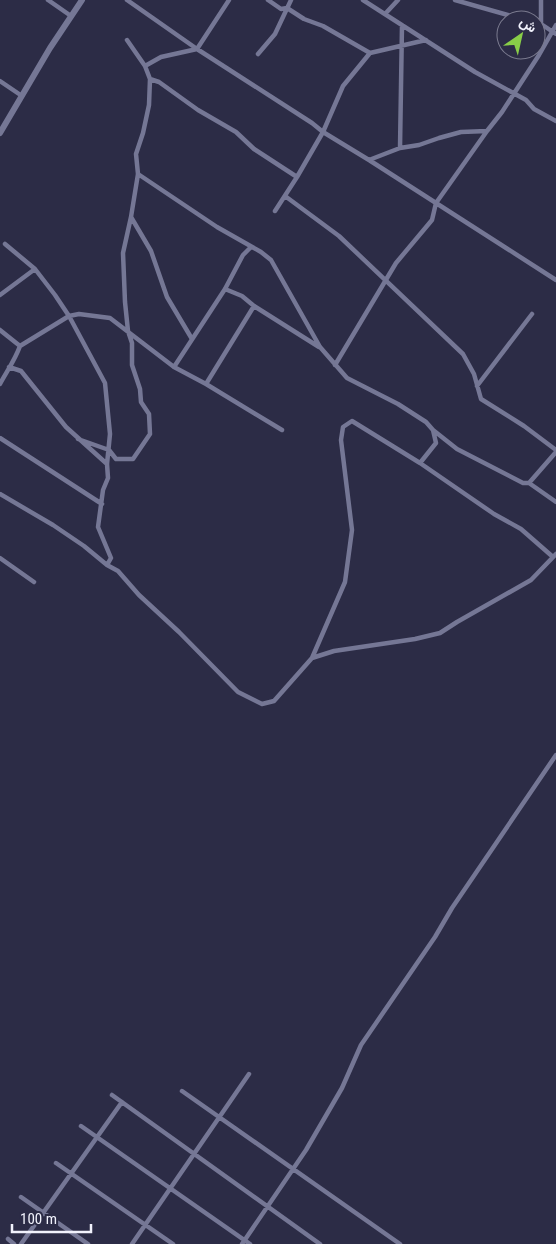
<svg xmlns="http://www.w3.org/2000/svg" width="556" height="1244" viewBox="0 0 556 1244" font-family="'Roboto Condensed',Vazirmatn,sans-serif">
  <rect width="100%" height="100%" fill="#2c2c46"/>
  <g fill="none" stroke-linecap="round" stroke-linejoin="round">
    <path stroke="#757795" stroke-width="4.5" d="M48,0L71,16
      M127,0L197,49L312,123L323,132L369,160L556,280
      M268,0L281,9L287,8L304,19L323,26L370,53
      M363,0L475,72L526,100L534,109L556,121
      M455,0L525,20
      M385,14L398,0
      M536,23L541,24L556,34
      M541,24V0
      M127,40L145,66L150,79L149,105L143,133L136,154L138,174L131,217L151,251L167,297L192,339
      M258,54L275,34L291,0
      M145,66L161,57L197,49L229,0
      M150,79L159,82L198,110L236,132L254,149L297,177
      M0,81L22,96
      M400,148L402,25
      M369,160L400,148L419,145L439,138L461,132L487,131L502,112L539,55L556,25
      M138,174L217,227L261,252L271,260L320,347L347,378L398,404L426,422L433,430L457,449L523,483H529L556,452
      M285,196L339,236L463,354L474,374L481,399L524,426L556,450
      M275,211L297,177L323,132L343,86L370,53L426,40
      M5,244L35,269L55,295L69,316L105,383L110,434L107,464L108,478L103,490L98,527L111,558L107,565
      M225,289L242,296L254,306L319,347
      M0,295L35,269
      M0,330L20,346C15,360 7,371 0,384
      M20,346L69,316L79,314L110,318L174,367L206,384L282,430
      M335,365L396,263L432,220L436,203L487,131
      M9,367L21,371L66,427L107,464
      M174,367L225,289L243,255L251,247
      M206,384L254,306
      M477,386L532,314
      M0,438L102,504
      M78,439L109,450L116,459H133L150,434L149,414L141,402L140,389L132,365V343L128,331L125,302L123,253L131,217
      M420,463L436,443L433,430
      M529,483L556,502
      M0,494L53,525L84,546L107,565L118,571L139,595L179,632L238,692L262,704L274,701L312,658L334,651L415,639L440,633L457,622L531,580L556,554
      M0,558L34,582
      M312,658L345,582L352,530L341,440L343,427L352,421L420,463L494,514L521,529L553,557
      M182,1091L400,1244
      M112,1095L320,1244
      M81,1126L250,1244
      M56,1163L173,1244
      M21,1197L88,1244
      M8,1239L14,1244
      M21,1244L122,1102
      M132,1244L249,1074
      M242,1244L306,1150L342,1088L361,1045L435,937L452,908L556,755"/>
    <path stroke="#757795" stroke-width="6" d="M0,133L50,48L82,0"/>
  </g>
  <g transform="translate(521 35) rotate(34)"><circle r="24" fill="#2c2c46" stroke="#7b7b8f"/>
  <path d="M0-4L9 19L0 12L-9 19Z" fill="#89ce48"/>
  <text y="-8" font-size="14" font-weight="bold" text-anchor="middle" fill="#f1f2fc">ش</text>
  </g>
  <path d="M12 1224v8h79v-8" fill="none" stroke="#f1f2fc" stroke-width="2.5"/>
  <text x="20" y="1224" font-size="15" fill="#f1f2fc" stroke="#2c2c46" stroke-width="4" paint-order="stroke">100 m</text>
</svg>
